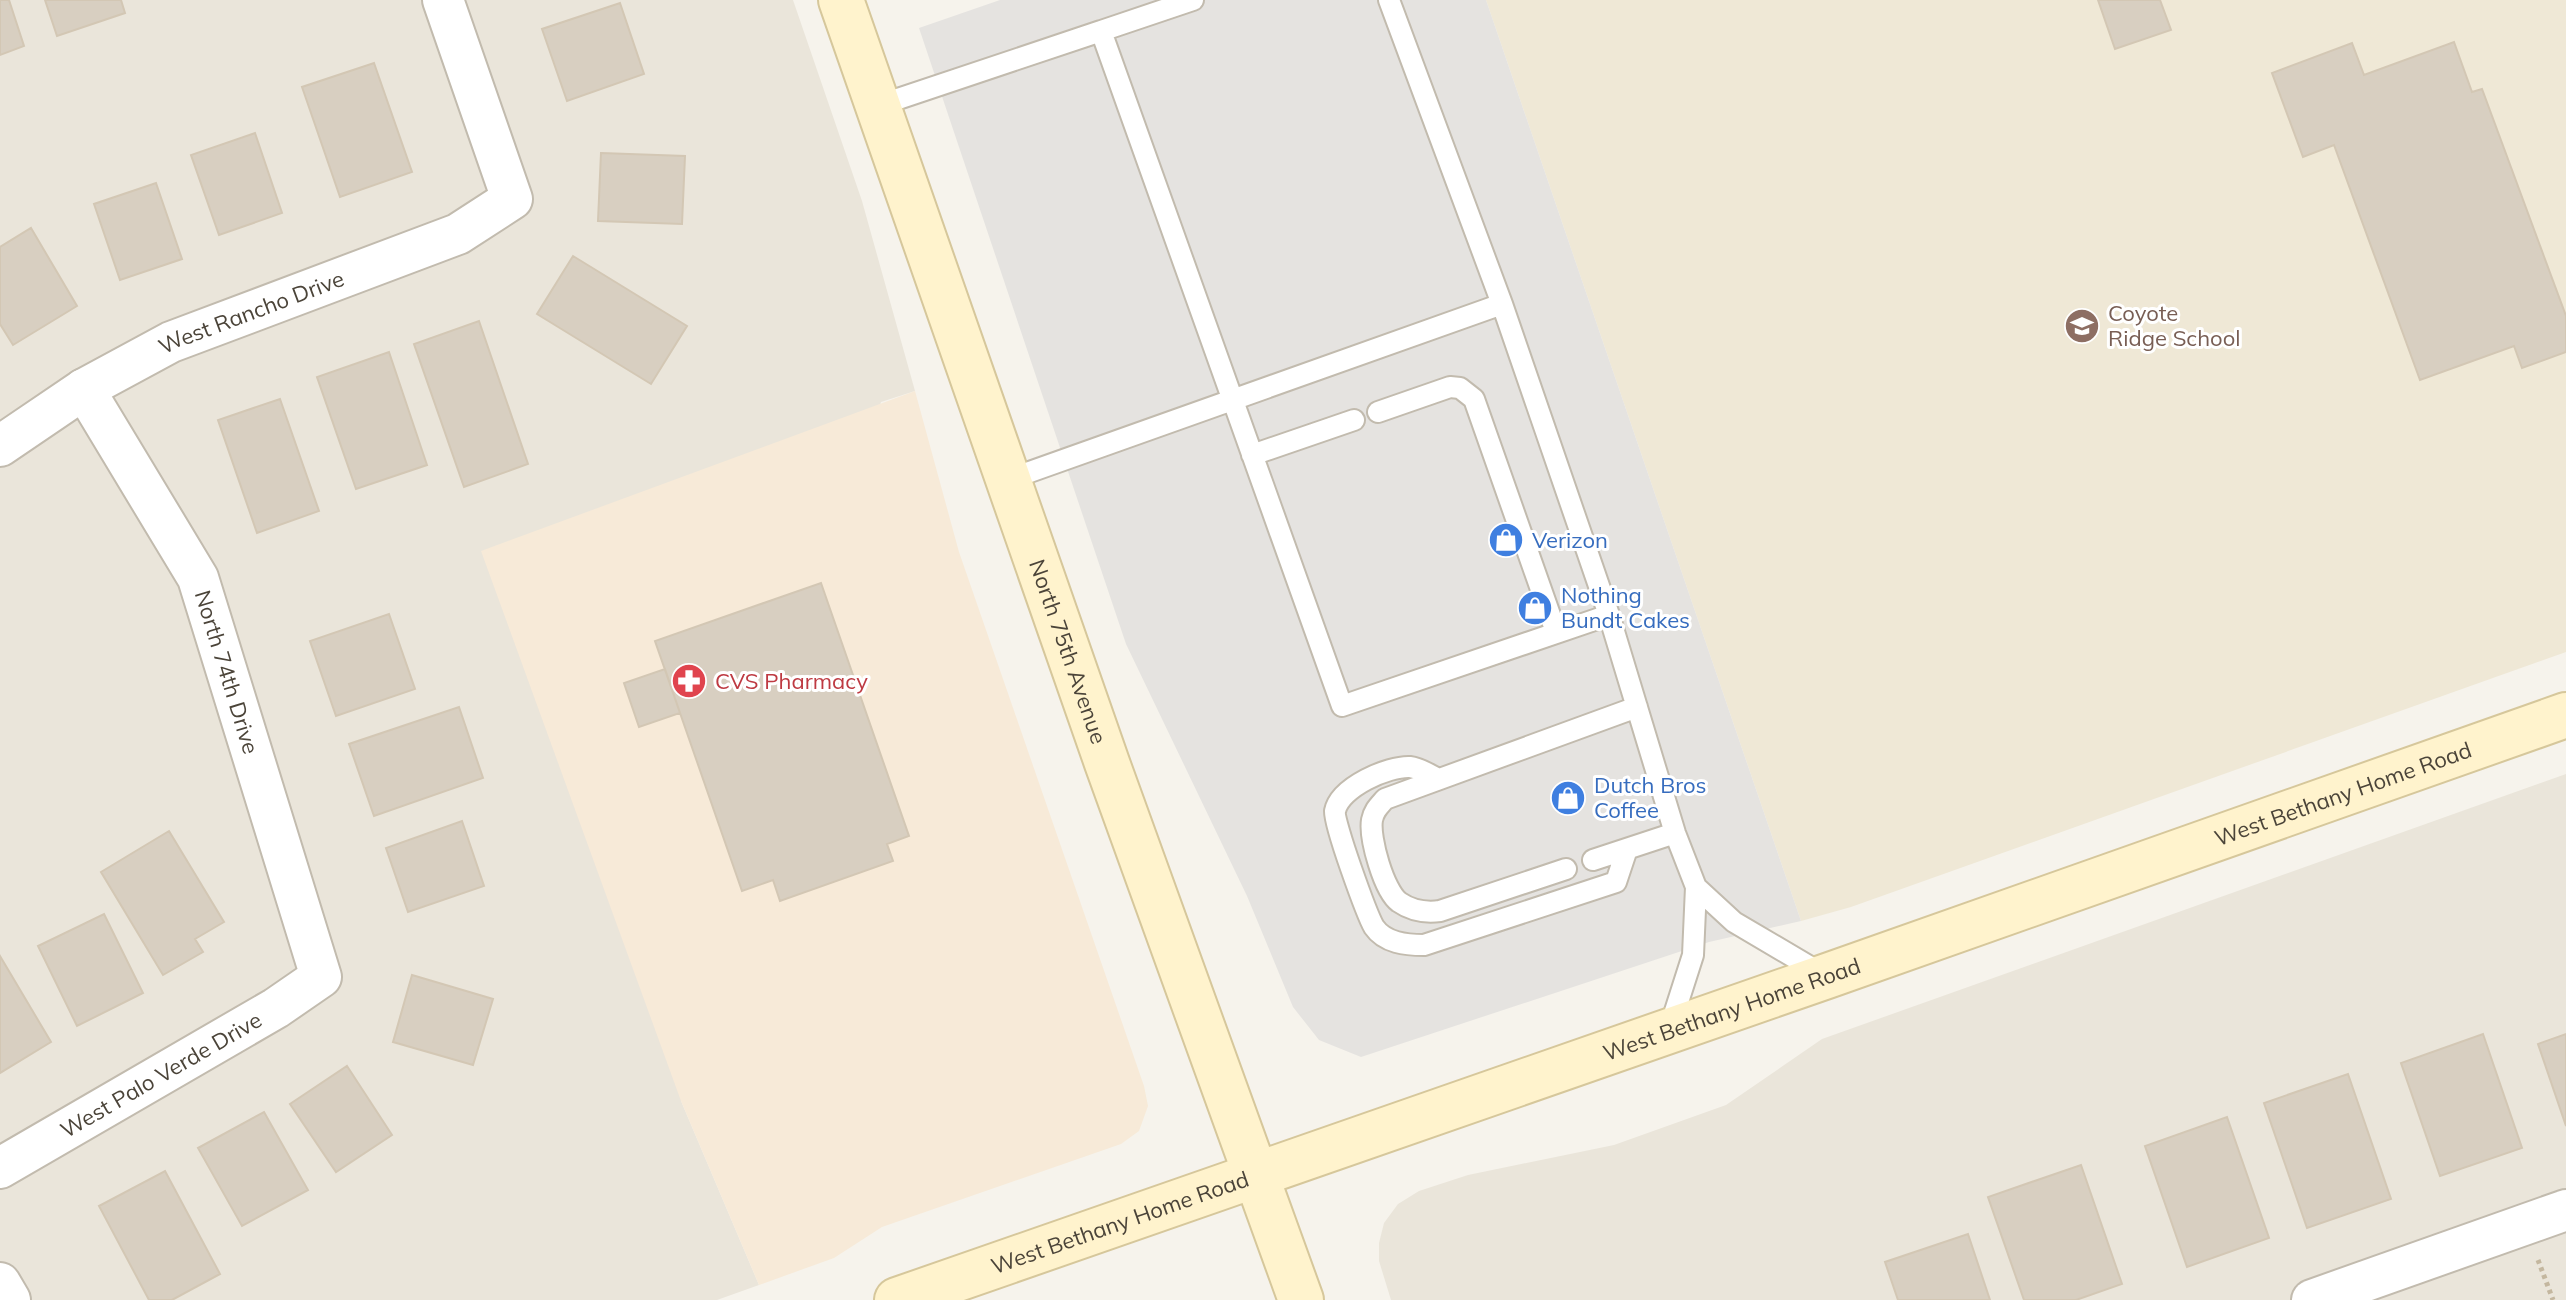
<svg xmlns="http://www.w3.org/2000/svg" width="2566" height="1300" viewBox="0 0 2566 1300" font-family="Mulish,sans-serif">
  <rect width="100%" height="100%" fill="#f6f3ec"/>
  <path fill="#eae5da" d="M0,0H793L862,201L915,391L881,402L681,1101L759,1285L717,1300H0Z
    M2566,774V1300H1391L1379,1261V1243L1384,1223L1398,1204L1419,1191L1468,1175L1614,1145L1726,1105L1822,1039Z"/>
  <path fill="#f7ead8" d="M915,391L959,552L1144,1086L1148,1106L1139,1131L1121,1144L882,1227L834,1258L759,1285L681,1101L481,551Z"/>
  <path fill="#efe8d6" d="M1486,0H2566V652L1851,907L1801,921Z"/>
  <path fill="#e5e3e0" d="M1000,0H1486L1801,921L1709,942L1361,1057L1319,1040L1293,1007L1247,896L1126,644L919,28Z"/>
  <path fill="#d8cfc1" stroke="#d3c7b4" stroke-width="2" d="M0,0H9L24,46L0,55Z
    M45,0H121L125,13L57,36Z
    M2098,0H2160L2171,30L2115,49Z
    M620,3L644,74L567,101L542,29Z
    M2454,42L2472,92L2482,89L2566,316V352L2522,368L2514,346L2420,380L2334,145L2303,157L2272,73L2352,43L2364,75Z
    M374,63L412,172L340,197L302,87Z
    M255,133L282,213L219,235L191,155Z
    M601,153L685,156L682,224L598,221Z
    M156,183L182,259L120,280L94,204Z
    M31,228L77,306L13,345L0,324V247Z
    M573,256L687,326L651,384L537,314Z
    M479,321L528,464L464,487L414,344Z
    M389,352L427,465L356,489L317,377Z
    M280,399L319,511L257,533L218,420Z
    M821,583L909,836L887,844L893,861L780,901L773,880L742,891L655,641Z
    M389,614L415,689L336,716L310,641Z
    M665,669L680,713L639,727L624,683Z
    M459,707L483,778L374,816L349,744Z
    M462,821L484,886L408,912L386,848Z
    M169,831L224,922L195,939L203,952L163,975L101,872Z
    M104,914L143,993L77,1026L38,946Z
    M0,956L51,1042L0,1073Z
    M412,975L493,999L473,1065L393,1042Z
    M2483,1034L2522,1148L2440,1176L2401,1063Z
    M2566,1034V1126L2538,1044Z
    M347,1066L392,1135L336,1172L290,1104Z
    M2348,1074L2391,1199L2307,1228L2264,1103Z
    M264,1112L308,1190L242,1226L198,1148Z
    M2227,1117L2269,1238L2187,1267L2145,1146Z
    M2081,1165L2122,1284L2076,1300H2024L1988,1197Z
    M165,1171L220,1274L172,1300H149L99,1206Z
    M1968,1234L1990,1300H1898L1885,1262Z"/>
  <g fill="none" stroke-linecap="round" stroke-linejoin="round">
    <g stroke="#c2bbae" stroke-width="24">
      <path id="service" d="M1193,0L1101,31L1342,706L1609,615
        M1389,0L1502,304
        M877,106L1101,31
        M1378,412L1450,387L1460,388L1474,399L1556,632
        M1252,455L1354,420
        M1007,480L1502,304L1609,615L1675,833L1696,887L1693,955L1669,1030
        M1438,779C1430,775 1420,768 1410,767C1388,766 1340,787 1335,811C1333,822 1367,915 1374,927C1385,943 1406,945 1424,945L1616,882L1627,849
        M1593,860L1675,833
        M1566,869L1440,911C1425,913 1412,911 1399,902C1384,891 1369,838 1372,820C1374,810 1379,806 1385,799L1637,707
        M1696,887L1734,922L1824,975"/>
    </g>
    <g stroke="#c2bbae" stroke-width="44">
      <g id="minor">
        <path id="s1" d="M0,446L84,389L171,342L458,234L512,199L443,0"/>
        <path id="s2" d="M0,1168L276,1008L321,977L198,578L84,389"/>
        <path d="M0,1283L10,1300"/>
        <path d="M2312,1300L2566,1210"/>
      </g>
    </g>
    <g stroke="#d6c79b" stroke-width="48">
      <g id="secondary">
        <path id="s3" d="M841,0L1107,763L1301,1300"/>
        <path id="s4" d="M897,1300L1827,976L2566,715"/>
      </g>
    </g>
    <path stroke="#c4b79f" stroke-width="5" stroke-dasharray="4 4" stroke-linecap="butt" d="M2538,1260L2553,1300"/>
    <use href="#service" stroke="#fff" stroke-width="20"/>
    <use href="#minor" stroke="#fff" stroke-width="40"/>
    <use href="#secondary" stroke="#fff3cd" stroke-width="44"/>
  </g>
  <defs>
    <g id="school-disc" transform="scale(1.8)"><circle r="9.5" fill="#8d6e63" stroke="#fff"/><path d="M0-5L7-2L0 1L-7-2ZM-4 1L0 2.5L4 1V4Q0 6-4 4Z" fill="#fff"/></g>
    <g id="shop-disc" transform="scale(1.8)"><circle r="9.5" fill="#3f7fe0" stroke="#fff"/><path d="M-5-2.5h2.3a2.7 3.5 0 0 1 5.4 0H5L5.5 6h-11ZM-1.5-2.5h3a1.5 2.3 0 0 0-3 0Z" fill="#fff"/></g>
    <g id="pharmacy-disc" transform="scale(1.8)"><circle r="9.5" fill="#e0444e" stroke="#fff"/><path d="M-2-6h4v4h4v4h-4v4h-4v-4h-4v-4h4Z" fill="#fff"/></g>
  </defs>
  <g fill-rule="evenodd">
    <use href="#school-disc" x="2082" y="326"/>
    <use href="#shop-disc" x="1506" y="540"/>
    <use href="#shop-disc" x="1535" y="608"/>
    <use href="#pharmacy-disc" x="689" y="681"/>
    <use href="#shop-disc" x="1568" y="798"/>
  </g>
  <g text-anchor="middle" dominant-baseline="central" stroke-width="6" stroke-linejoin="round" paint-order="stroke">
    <g font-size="22" fill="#785e54" stroke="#fff" text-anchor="start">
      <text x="2108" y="313">Coyote<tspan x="2108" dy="25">Ridge School</tspan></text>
    </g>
    <g font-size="22" fill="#4b4439" stroke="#fff">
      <text stroke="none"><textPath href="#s1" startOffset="286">West Rancho Drive</textPath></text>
      <text stroke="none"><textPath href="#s3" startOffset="690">North 75th Avenue</textPath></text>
      <text transform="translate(227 672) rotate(73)">North 74th Drive</text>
      <text stroke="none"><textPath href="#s4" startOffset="1532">West Bethany Home Road</textPath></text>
      <text stroke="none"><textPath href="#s4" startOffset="884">West Bethany Home Road</textPath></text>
      <text stroke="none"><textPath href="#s2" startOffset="186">West Palo Verde Drive</textPath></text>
      <text stroke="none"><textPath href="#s4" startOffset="236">West Bethany Home Road</textPath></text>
    </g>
    <g font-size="22" fill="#366cbe" stroke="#fff" text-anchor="start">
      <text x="1532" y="540">Verizon</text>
      <text x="1561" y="595">Nothing<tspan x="1561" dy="25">Bundt Cakes</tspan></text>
      <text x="1594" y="785">Dutch Bros<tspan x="1594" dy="25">Coffee</tspan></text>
    </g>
    <g font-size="22" fill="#be3a42" stroke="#fff" text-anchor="start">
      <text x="715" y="681">CVS Pharmacy</text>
    </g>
  </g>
</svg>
